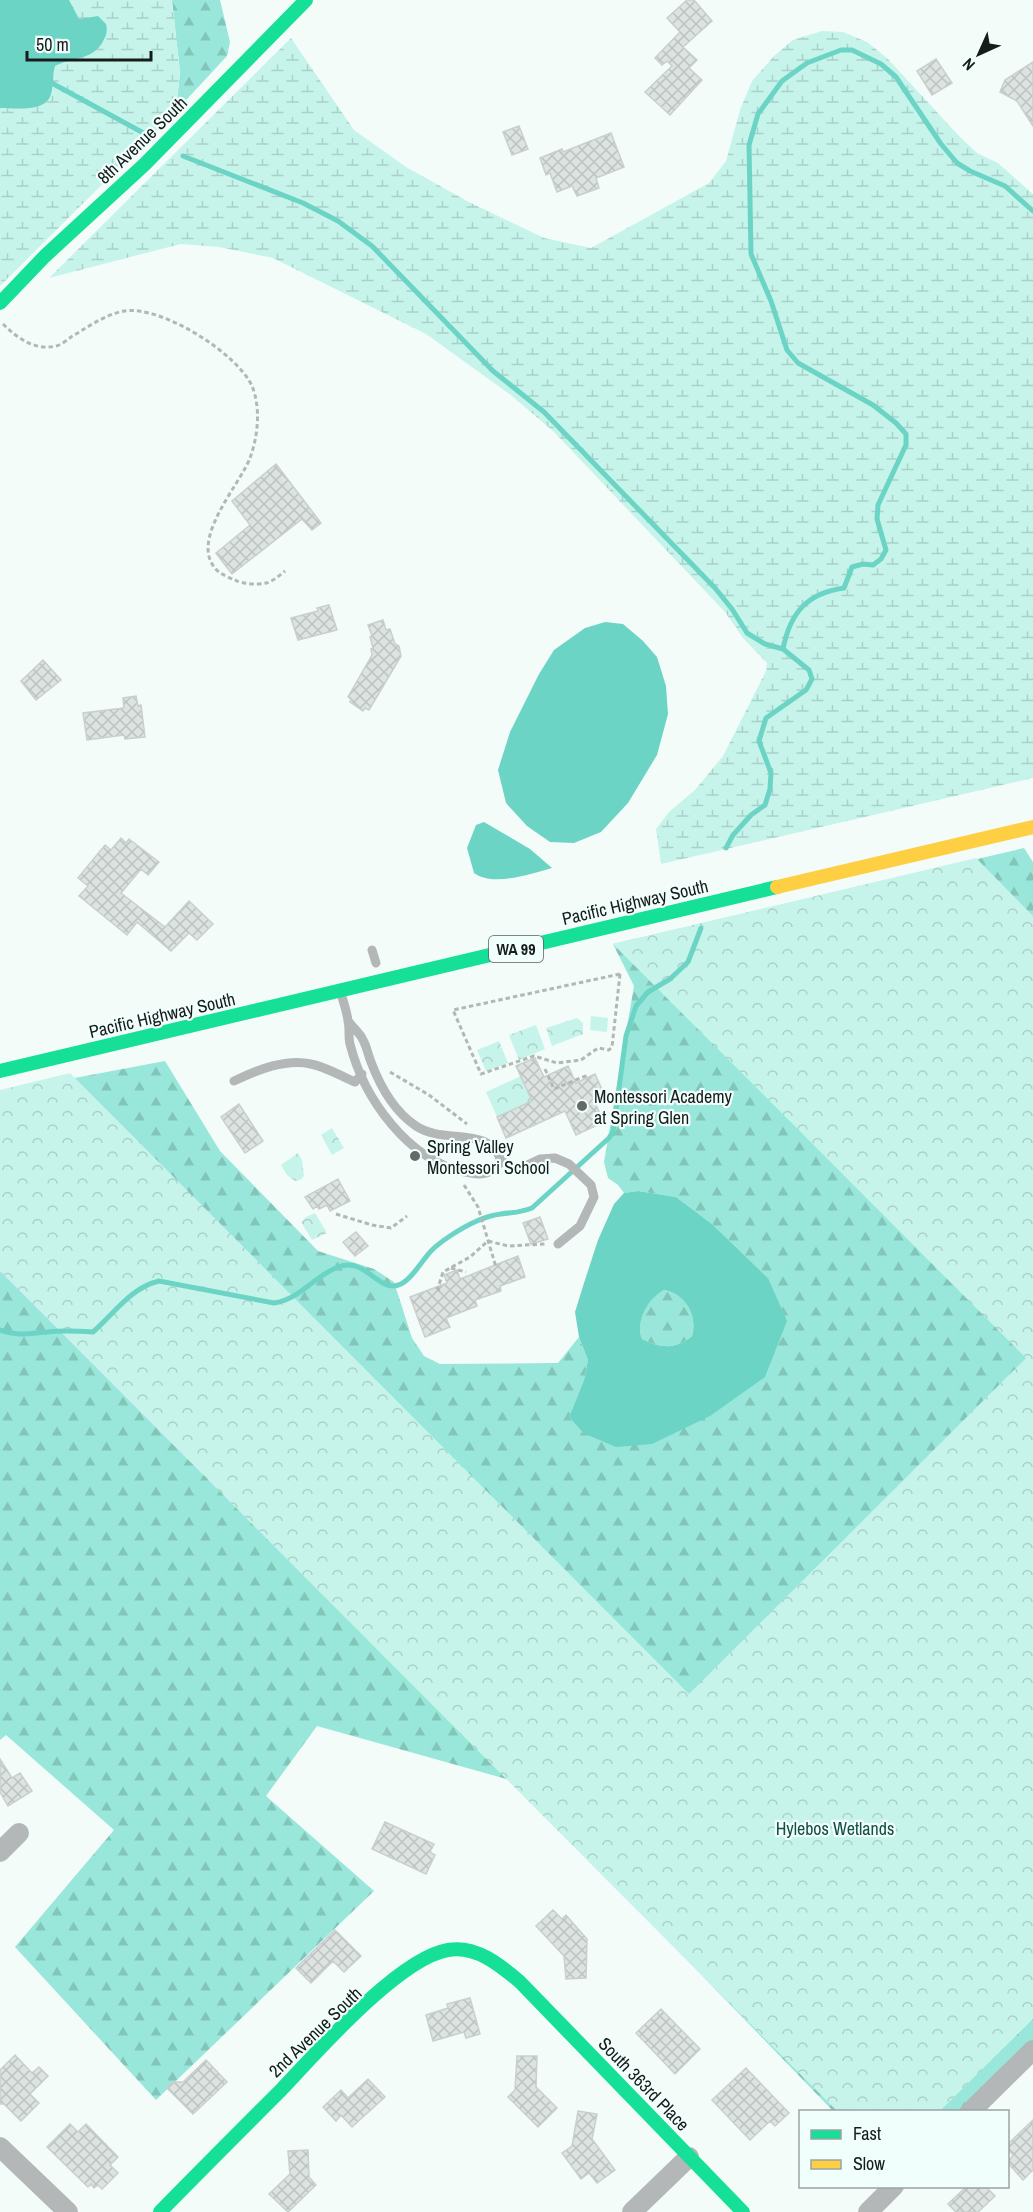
<svg xmlns="http://www.w3.org/2000/svg" width="1033" height="2212" viewBox="0 0 1033 2212" font-family="'Archivo Narrow',sans-serif">
  <defs>
    <pattern id="forest-firs" width="22" height="20" patternUnits="userSpaceOnUse" patternTransform="scale(1.5)"><rect width="22" height="20" fill="#98e7da"/><path d="M5 1l3.5 6h-7zM16 11l3.5 6h-7z" fill="#82c6ba"/></pattern>
    <pattern id="wetland-marsh" width="20" height="14" patternUnits="userSpaceOnUse" patternTransform="scale(1.5)"><rect width="20" height="14" fill="#c6f4eb"/><path d="M1 5h8M5 5V1M11 12h8M15 12V8" fill="none" stroke="#a9d1c9"/></pattern>
    <pattern id="park-crowns" width="20" height="18" patternUnits="userSpaceOnUse" patternTransform="scale(1.5)"><rect width="20" height="18" fill="#c6f4eb"/><path d="M2 6a3 3 0 1 1 6 0M12 15a3 3 0 1 1 6 0" fill="none" stroke="#a9d1c9"/></pattern>
    <pattern id="building-cross-hatch" width="8" height="8" patternUnits="userSpaceOnUse" patternTransform="scale(1.5)"><rect width="8" height="8" fill="#dce3e1"/><path d="M0 0l8 8M0 8l8-8" fill="none" stroke="#bcc2c0"/></pattern>
  </defs>
  <rect width="100%" height="100%" fill="#f4fcfa"/>
  <path fill="url(#forest-firs)" d="M172,0H220L230,42L227,56L176,111L180,72Z
    M1024,848L1033,862V2044L967,2111H833L514,1781L317,1726L266,1796L374,1891L156,2100L15,1947L114,1830L6,1735L0,1740V1092L165,1061L220,1151L318,1251L374,1269L394,1282L412,1338L424,1356L440,1364L558,1363L579,1337L588,1360L584,1380L569,1417L583,1433L768,1278L712,1224L676,1197L638,1191L624,1193L618,1185L608,1178L604,1162L634,986L613,944Z
    M664,1290C685,1294 698,1315 692,1336C676,1350 660,1348 642,1339C635,1322 647,1298 664,1290Z"/>
  <path fill="url(#wetland-marsh)" d="M0,0H172L180,72L176,111L0,286Z
    M822,31L843,32L867,42L887,58L960,137L977,153L998,163L1033,194V778L661,864L656,829L669,812L695,790L723,756L766,671L767,663L743,638L725,612L554,432L512,396L426,334L273,258L219,247L181,244L49,278L291,38L354,130L406,167L467,201L544,238L591,248L709,183L726,161L740,110L752,81L775,55L793,40Z"/>
  <path fill="url(#park-crowns)" d="M976,858L1033,916V2019L940,2111H837L0,1271V1090L70,1073L689,1694L1026,1358L613,944Z
    M577,1018L583,1023V1034L552,1046L546,1028Z
    M536,1025L545,1049L519,1060L509,1035Z
    M499,1041L508,1063L486,1071L477,1050Z
    M521,1076L530,1098L535,1100L497,1117L486,1092Z
    M332,1128L344,1148L332,1155L321,1135Z
    M298,1153L302,1160L304,1176L300,1180L295,1181L287,1175L281,1165Z
    M315,1213L327,1233L312,1240L301,1222L306,1217Z"/>
  <path fill="#c6f4eb" d="M591,1016L608,1018L607,1032L590,1030Z"/>
  <path fill="#6cd4c5" fill-rule="evenodd" d="M0,0H69L79,19L98,16L106,24C108,32 106,36 102,43C91,61 71,57 55,66C52,75 54,85 51,94C46,113 15,108 0,108Z
    M605,622L623,624L643,641L657,657L666,686L668,714L657,755L628,803L601,832L574,843L550,842L527,826L506,803L498,770L510,732L539,674L554,650L585,628Z
    M484,822L530,849L552,868C531,874 493,887 474,873L467,848L476,825Z
    M638,1191L676,1197L712,1224L768,1278L787,1321L765,1377L710,1416L652,1444L616,1447L583,1433L569,1417L584,1380L588,1360L579,1337L575,1312L584,1283L598,1240L614,1204L624,1193ZM664,1290C685,1294 698,1315 692,1336C676,1350 660,1348 642,1339C635,1322 648,1298 664,1290Z"/>
  <g fill="none" stroke-linecap="round" stroke-linejoin="round">
    <path stroke="#6cd4c5" stroke-width="5" d="M48,81L149,136
      M183,156L303,203L338,221L372,246L493,371L544,412L715,588L732,609L747,633L765,644L783,649
      M726,848L733,835L751,815L765,805L770,789L771,773L759,741L766,718L806,690L812,679L809,670L783,649C790,613 807,593 844,588L852,567L863,564L873,565L881,559L886,550L877,519L878,505L906,445V434L896,423L873,405L798,363L787,350L771,301L751,254L749,145L758,114L782,81L807,63L841,50H852L881,64L896,77L941,144L957,163L970,171L1005,186L1033,211
      M0,1330C18,1337 30,1333 48,1332C63,1330 78,1331 93,1332C114,1314 130,1288 159,1281L274,1303C299,1300 314,1276 338,1267C367,1256 378,1295 401,1284C413,1278 422,1260 432,1250C437,1245 444,1240 450,1236C465,1226 483,1216 501,1214C514,1212 519,1213 532,1208L609,1138L613,1132L626,1036L636,1006L648,992L670,979L688,962L701,928"/>
  </g>
  <path fill="url(#building-cross-hatch)" stroke="#c9cfce" stroke-width="1.5" d="M687,0H694L712,21L683,47L697,60L689,68L702,80L670,115L645,92L672,66L667,61L662,65L655,58L680,32L667,18Z
    M936,59L952,83L932,95L917,71Z
    M1033,62V126L1017,101L1000,92L1005,80Z
    M519,126L528,149L512,155L503,132Z
    M611,133L624,167L596,178L599,188L577,196L572,186L557,192L550,173L546,175L540,158L562,149L563,152Z
    M276,464L321,523L312,530L302,519L232,574L216,553L250,525L232,501Z
    M329,605L337,630L298,640L291,618L318,611L317,608Z
    M383,620L386,630L390,629L395,644L399,646L401,656L369,710L365,708L363,711L350,702L351,699L348,697L372,655L371,649L373,648L370,637L372,636L368,625Z
    M43,660L61,680L36,700L21,681Z
    M136,696L138,706L141,705L145,737L125,739L124,735L87,740L83,713L124,708L123,698Z
    M121,838L126,843L129,839L159,862L148,875L141,869L121,893L165,927L189,901L213,924L197,940L189,933L171,951L137,922L127,935L79,896L88,886L78,878L105,845L111,850Z
    M535,1058L544,1077L568,1066L576,1083L595,1074L605,1096L594,1101L604,1122L576,1135L565,1111L506,1138L497,1117L532,1101L516,1066Z
    M239,1104L263,1141L245,1153L221,1117Z
    M338,1179L350,1201L330,1211L327,1205L319,1209L317,1206L313,1209L305,1197Z
    M540,1217L548,1239L531,1244L523,1223Z
    M356,1232L368,1246L355,1256L343,1242Z
    M518,1256L525,1277L500,1286L501,1291L475,1300L477,1306L446,1318L450,1327L425,1337L410,1297L447,1283L444,1275L457,1270L460,1279Z
    M0,1759L12,1778L20,1773L32,1791L8,1806L0,1792Z
    M385,1822L434,1844L430,1852L435,1855L426,1874L372,1849Z
    M553,1910L562,1919L566,1915L587,1939L586,1978L566,1979L564,1956L536,1926Z
    M335,1930L361,1956L344,1972L333,1961L311,1983L296,1968Z
    M470,1998L480,2034L466,2038L464,2032L433,2041L426,2015L448,2008L447,2004Z
    M661,2009L700,2049L675,2074L636,2033Z
    M15,2055L32,2073L39,2067L48,2076L30,2094L39,2103L21,2121L4,2104H0V2070Z
    M517,2056H537L536,2087L557,2108L538,2127L508,2097L515,2090Z
    M206,2060L227,2082L193,2114L167,2088L173,2082H183Z
    M746,2068L789,2113L775,2126L770,2121L750,2140L712,2100Z
    M368,2079L385,2097L352,2127L341,2115L336,2121L323,2107L341,2090L348,2098Z
    M578,2111L597,2114L592,2139L615,2170L597,2183L589,2173L581,2179L562,2153L572,2146Z
    M1033,2120V2170L1023,2180L1008,2163L1013,2155L1008,2149V2144Z
    M70,2124L78,2132L86,2124L118,2157L110,2165L118,2173L102,2189L98,2185L94,2188L91,2184L88,2187L47,2147Z
    M308,2150L309,2177L316,2185L288,2212L269,2194L290,2174L288,2151Z
    M966,2187H986L995,2196L978,2212H956L948,2204Z"/>
  <g fill="none" stroke-linecap="round" stroke-linejoin="round">
    <path stroke="#b3b7b6" stroke-width="3" stroke-dasharray="4.5 3" stroke-linecap="butt" d="M3,324C17,338 35,351 56,346C61,345 67,340 71,337C88,327 104,315 124,311C161,305 237,353 252,386C261,408 258,436 250,458C240,485 185,544 219,572C223,575 230,578 235,580C242,584 258,585 266,583C272,582 280,575 285,571
      M620,974L612,1047L609,1050L598,1048L581,1060L557,1063L534,1056L481,1074L453,1010Z
      M545,1069L554,1089L588,1075
      M390,1072L429,1095L467,1124
      M464,1185L478,1207L496,1267
      M336,1214L372,1225L391,1228L407,1216
      M451,1268L466,1272
      M439,1291L438,1288L443,1272L470,1257L488,1241L508,1246L545,1244"/>
    <path stroke="#b4b7b7" stroke-width="9" d="M372,950L376,963
      M341,994C344,1003 347,1012 348,1021C350,1028 348,1036 350,1044C364,1099 408,1160 465,1172C480,1176 493,1175 501,1161C490,1125 444,1145 416,1126C395,1112 380,1086 371,1062C368,1055 367,1047 363,1040C360,1033 353,1028 349,1022
      M234,1081C257,1070 286,1058 311,1064C326,1067 341,1076 355,1082L362,1074
      M501,1161L519,1169L540,1159L555,1158L569,1164L591,1185L594,1197L580,1226L558,1244"/>
    <path stroke="#b4b7b7" stroke-width="20" d="M0,1852L19,1833
      M970,2112L1033,2050
      M0,2147L68,2212
      M632,2212L689,2157
      M868,2212L894,2186"/>
    <path stroke="#16e098" stroke-width="14" d="M0,303L45,256L145,164L306,0
      M0,1071L777,887
      M160,2212C200,2171 241,2130 282,2089C317,2052 399,1958 448,1950C476,1945 500,1965 520,1982L743,2212"/>
    <path stroke="#ffcf43" stroke-width="14" d="M777,887L1033,827"/>
  </g>
  <g fill="#646a69" stroke="#f1fffc" stroke-width="2">
    <circle cx="582" cy="1106" r="6"/>
    <circle cx="415" cy="1156" r="6"/>
  </g>
  <g text-anchor="middle" dominant-baseline="central" stroke-width="4.5" stroke-linejoin="round" paint-order="stroke">
    <rect fill="#f1fffc" stroke="#58605e" stroke-width="1.5" x="489" y="936" width="54" height="26" rx="4.5"/>
    <g font-size="16" font-weight="bold" fill="#171c1b">
      <text x="516" y="949">WA 99</text>
    </g>
    <g font-size="18" fill="#171c1b" stroke="#f1fffc">
      <text transform="translate(142 140) rotate(-44)">8th Avenue South</text>
      <text transform="translate(635 902) rotate(-13)">Pacific Highway South</text>
      <text transform="translate(162 1015) rotate(-13)">Pacific Highway South</text>
      <text transform="translate(315 2032) rotate(-44)">2nd Avenue South</text>
      <text transform="translate(644 2084) rotate(46)">South 363rd Place</text>
    </g>
    <g font-size="18" fill="#171c1b" stroke="#f1fffc" text-anchor="start">
      <text x="594" y="1096">Montessori Academy<tspan x="594" dy="21">at Spring Glen</tspan></text>
      <text x="427" y="1146">Spring Valley<tspan x="427" dy="21">Montessori School</tspan></text>
    </g>
    <g font-size="18" fill="#144e45" stroke="#f1fffc">
      <text x="835" y="1828">Hylebos Wetlands</text>
    </g>
  </g>
  <rect x="799" y="2110" width="210" height="78" fill="#f1fffc" stroke="#9aa4a2" stroke-width="1.5"/>
  <rect x="811" y="2130" width="30" height="9" fill="#16e098" stroke="#9aa4a2" stroke-width="1.5"/>
  <text x="853" y="2140" font-size="18" fill="#171c1b">Fast</text>
  <rect x="811" y="2160" width="30" height="9" fill="#ffcf43" stroke="#9aa4a2" stroke-width="1.5"/>
  <text x="853" y="2170" font-size="18" fill="#171c1b">Slow</text>
  <g transform="translate(979 54) rotate(225)" stroke="#f1fffc" stroke-width="4.5" paint-order="stroke">
  <path d="M0-4.5L10 22L0 15L-10 22Z" fill="#171c1b"/>
  <text y="-9" font-size="16" font-weight="bold" text-anchor="middle" fill="#171c1b">N</text>
  </g>
  <path d="M27 51v9h124v-9" fill="none" stroke="#171c1b" stroke-width="3"/>
  <text x="36" y="51" font-size="18" fill="#171c1b" stroke="#f1fffc" stroke-width="4.5" paint-order="stroke">50 m</text>
</svg>
